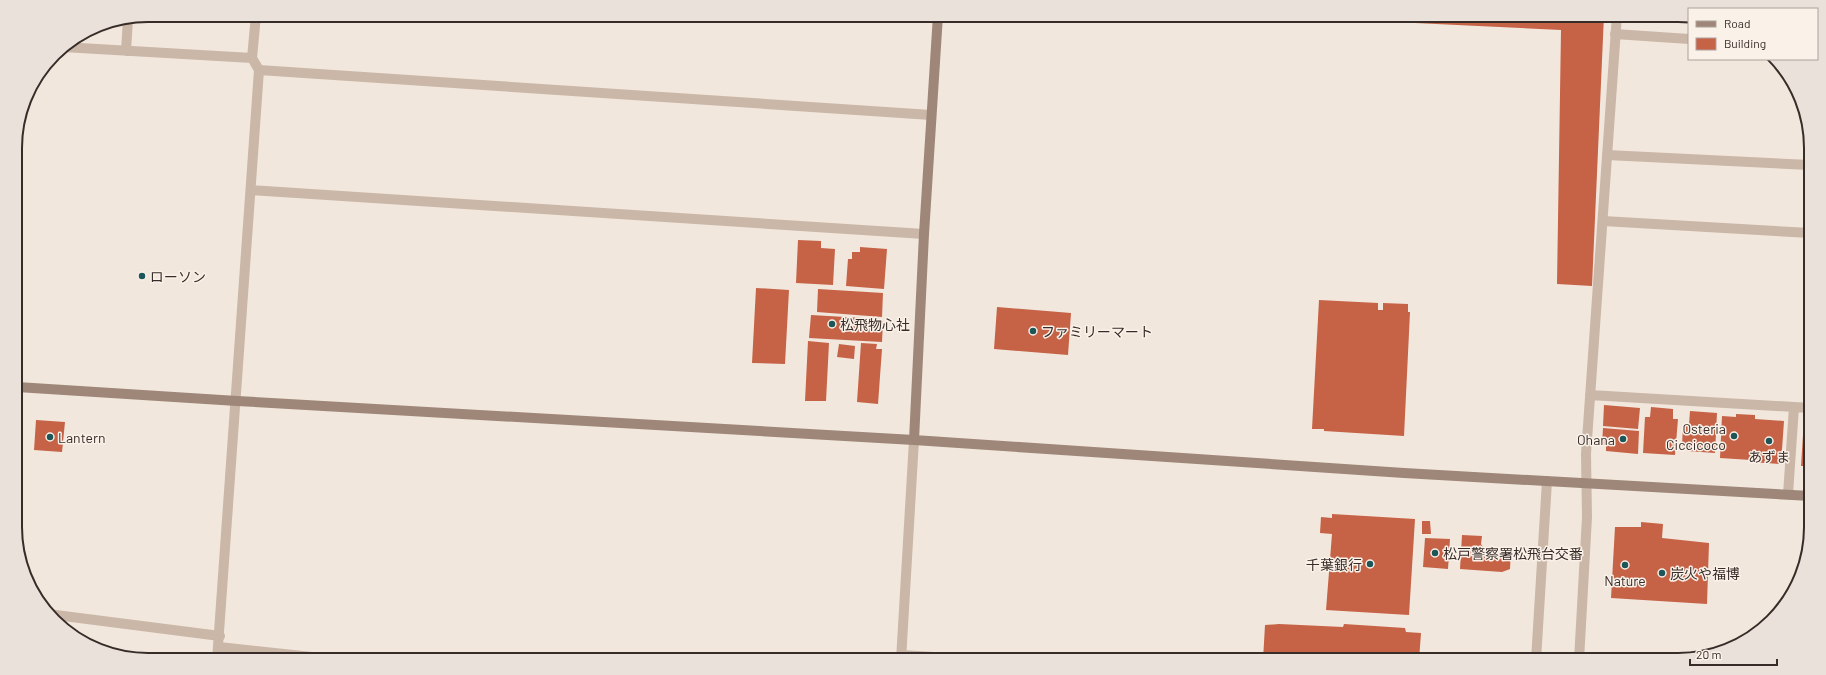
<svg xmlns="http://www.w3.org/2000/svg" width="1826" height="675" viewBox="0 0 1826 675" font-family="Barlow,'Noto Sans JP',sans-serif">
  <rect width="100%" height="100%" fill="#f2e7dc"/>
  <path fill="#c66246" d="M1330,15H1604L1592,286L1557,284L1561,30L1330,19Z
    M798,240L821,241V248L835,249L833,285L796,283Z
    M860,247L887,249L884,289L846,286L848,259H852V252H860Z
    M756,288L789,290L785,364L752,363Z
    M818,289L883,293L882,317L817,312Z
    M1319,300L1378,303V310H1383V303L1408,304V312H1410L1404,436L1324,431V429H1312Z
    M997,307L1071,313L1068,355L994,349Z
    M811,315L863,318V320L883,321L882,342L809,338Z
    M808,341L829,343L826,401H805Z
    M861,343L877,344L876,349H882L878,404L857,402Z
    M839,344L855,346L854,359L837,357Z
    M1604,405L1640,408L1638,429L1603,426Z
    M1651,407L1673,409V419H1678L1675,455L1643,453L1645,417H1650Z
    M1690,411L1717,413L1715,453L1687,451L1686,447L1682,446L1683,425H1689Z
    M1736,414L1755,415V419L1784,421L1781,464L1751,462V460L1720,458L1722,416L1736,417Z
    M1804,419L1811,420V466H1801Z
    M36,420L65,422L62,452L34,450Z
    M1603,428L1639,431L1638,454L1606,451V445H1602Z
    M1332,514L1415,519L1409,615L1326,610L1332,534L1320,533L1321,517L1332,518Z
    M1422,521H1430L1431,534H1422Z
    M1641,522L1663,524L1662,538L1709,543L1707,604L1611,598L1615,527H1641Z
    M1462,535L1482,536L1481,544L1485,551L1492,555H1498L1508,549L1511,550L1510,569L1502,572L1460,569Z
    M1425,538L1450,539L1448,569L1423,567Z
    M1279,624L1343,627L1344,624L1405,628L1406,632L1421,633L1419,660H1263L1265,625Z"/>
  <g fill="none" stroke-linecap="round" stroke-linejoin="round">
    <path stroke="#cab7a8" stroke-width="10" d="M1615,34L1689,39
      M259,70L931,115
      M1607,155L1810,165
      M1603,221L1810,233
      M48,614L220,636
      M902,655L982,660
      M1536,660L1547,481"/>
    <path stroke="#cab7a8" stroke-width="10" d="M1254,15L1292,18
      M63,47L252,58
      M126,51L128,19
      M251,190L924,234
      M1590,395L1811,408
      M1788,494L1794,407
      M219,647L340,660
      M217,660L259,70L252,58L256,15
      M901,660L914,440
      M1579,660L1587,517L1586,454L1617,15"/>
    <path stroke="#9e8679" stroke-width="10" d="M17,387L237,401L914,440L1404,473L1811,496
      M914,440L924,234L938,15"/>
  </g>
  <g fill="#1d5659" stroke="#faf1e9" stroke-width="1.5">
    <circle cx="142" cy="276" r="4"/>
    <circle cx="832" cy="324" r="4"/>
    <circle cx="1033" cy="331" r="4"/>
    <circle cx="1734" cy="436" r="4"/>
    <circle cx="50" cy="437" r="4"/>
    <circle cx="1623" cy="439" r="4"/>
    <circle cx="1769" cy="441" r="4"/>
    <circle cx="1435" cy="553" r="4"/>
    <circle cx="1370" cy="564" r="4"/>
    <circle cx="1625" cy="565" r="4"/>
    <circle cx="1662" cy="573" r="4"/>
  </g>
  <g text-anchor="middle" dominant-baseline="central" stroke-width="3" stroke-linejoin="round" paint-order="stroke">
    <g font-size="14" fill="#372c28" stroke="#faf1e9" text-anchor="start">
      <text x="150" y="276">ローソン</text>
      <text x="840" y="324">松飛物心社</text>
      <text x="1041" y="331">ファミリーマート</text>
      <text x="1726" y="428" text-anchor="end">Osteria<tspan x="1726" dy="16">Ciccicoco</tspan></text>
      <text x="58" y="437">Lantern</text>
      <text x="1615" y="439" text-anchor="end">Ohana</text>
      <text x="1769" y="456" text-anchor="middle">あずま</text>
      <text x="1443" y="553">松戸警察署松飛台交番</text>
      <text x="1362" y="564" text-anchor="end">千葉銀行</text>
      <text x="1670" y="573">炭火や福博</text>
      <text x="1625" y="580" text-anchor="middle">Nature</text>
    </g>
  </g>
  <path d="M0 0H1826V675H0ZM148 22H1678A126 126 0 0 1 1804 148V527A126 126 0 0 1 1678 653H148A126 126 0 0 1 22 527V148A126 126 0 0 1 148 22Z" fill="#eae1da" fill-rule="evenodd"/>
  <path fill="none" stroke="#372c28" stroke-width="2" d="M148 22H1678A126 126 0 0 1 1804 148V527A126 126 0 0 1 1678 653H148A126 126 0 0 1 22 527V148A126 126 0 0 1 148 22Z"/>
  <rect x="1688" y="8" width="130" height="52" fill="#faf1e9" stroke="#aca29c"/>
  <rect x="1696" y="21" width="20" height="6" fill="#9e8679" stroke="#aca29c"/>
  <text x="1724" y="28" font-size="12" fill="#372c28">Road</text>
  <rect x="1696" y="38" width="20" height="12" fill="#c66246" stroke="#aca29c"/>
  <text x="1724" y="48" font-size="12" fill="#372c28">Building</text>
  <path d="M1690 659v6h87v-6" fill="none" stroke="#372c28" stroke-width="2"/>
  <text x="1696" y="659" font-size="12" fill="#372c28" stroke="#faf1e9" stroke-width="3" paint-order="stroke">20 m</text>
</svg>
